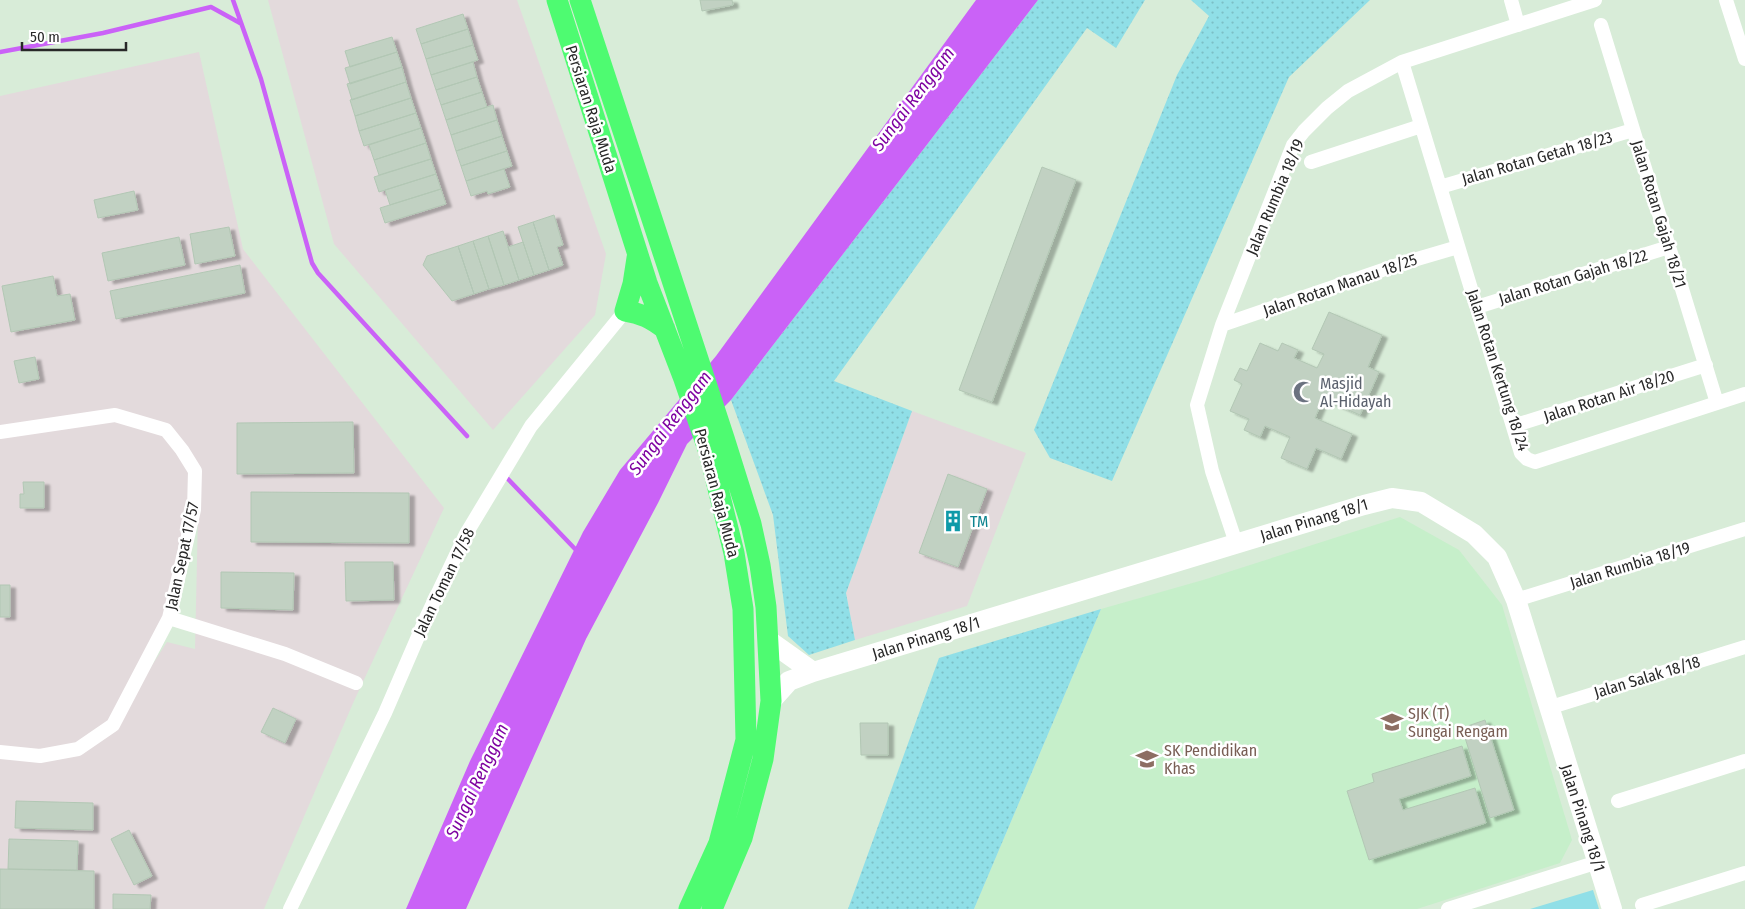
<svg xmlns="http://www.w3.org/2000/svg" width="1745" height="909" viewBox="0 0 1745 909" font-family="'Fira Sans Condensed',sans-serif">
  <defs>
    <pattern id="grass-dots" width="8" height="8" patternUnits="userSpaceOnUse" patternTransform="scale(1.25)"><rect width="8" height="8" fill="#90dfe7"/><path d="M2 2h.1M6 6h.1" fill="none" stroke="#7cbfc6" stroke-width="1.8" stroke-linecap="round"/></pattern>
    <filter id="shadow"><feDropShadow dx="5.5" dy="3" stdDeviation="1" flood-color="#0004"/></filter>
  </defs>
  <rect width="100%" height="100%" fill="#d8ecd8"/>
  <path fill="#e3dadc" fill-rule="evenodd" d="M268,0H517L606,254L595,315L493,430L334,244Z
    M199,52L243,249L444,508L354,701L264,909H0V96ZM198,515L195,649L167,642L118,718L169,618Z
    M912,411L1026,453L967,606L855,640L846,593Z"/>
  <path fill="#c6efca" d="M1400,517L1459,550L1502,605L1572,840L1560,863L1417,909H974L1101,609L1203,580Z"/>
  <path fill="url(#grass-dots)" d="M1038,0H1145L1116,48L1087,28L834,381L912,411L846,593L855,640L809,655L788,636L773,515L731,400Z
    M1191,0H1370L1289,77L1112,481L1050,458L1034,430L1177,75L1209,16Z
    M1101,609L974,909H848L939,658Z"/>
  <path fill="#90dfe7" d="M1593,890L1599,909H1530Z"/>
  <path fill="#ca62f7" d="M976,0H1038L731,400L687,444L658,503L586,639L466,909H406L470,761L583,532L620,470L716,356Z"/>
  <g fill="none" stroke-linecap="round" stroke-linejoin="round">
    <path stroke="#ca62f7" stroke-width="4.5" d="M233,0L261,79L312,263L318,273L467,436
      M0,52L103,33L211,7L240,23
      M508,479L577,551"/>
  </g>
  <path fill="#c1d1c2" stroke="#b2c7b4" filter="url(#shadow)" d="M700,0H732L733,5L702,11Z
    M463,14L468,29L421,44L416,29Z
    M468,29L473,45L426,59L421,44Z
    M392,37L397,52L350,67L345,51Z
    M473,45L478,60L431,75L426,59Z
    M397,52L402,67L350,84L345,68Z
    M473,62L477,77L436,90L431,75Z
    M402,67L406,82L352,100L347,84Z
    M477,77L482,92L441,105L436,90Z
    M406,82L411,98L355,116L350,100Z
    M482,92L487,107L446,120L441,105Z
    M411,98L416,113L359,131L355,116Z
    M493,105L497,120L451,135L446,120Z
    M416,113L421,128L364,146L359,131Z
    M497,120L502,136L456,151L451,135Z
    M421,128L426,143L374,160L369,145Z
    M502,136L507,151L461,166L456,151Z
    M426,143L431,159L379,175L374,160Z
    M507,151L512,166L466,181L461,166Z
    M431,159L436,174L379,192L374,177Z
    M1042,167L1076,180L992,402L959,390Z
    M504,169L510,187L488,194L487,191L471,196L466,181Z
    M436,174L441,189L390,205L385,190Z
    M441,189L446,204L385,223L380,208Z
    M134,191L138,210L98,218L94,200Z
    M554,215L563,245L557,247L563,265L549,270L533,222Z
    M533,222L549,270L534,275L518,227Z
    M229,227L235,256L195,264L190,234Z
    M503,231L519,280L504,285L488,236Z
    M488,236L504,285L489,289L473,241Z
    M179,237L185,265L108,281L102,253Z
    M473,241L489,289L474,294L458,246Z
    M523,242L534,275L519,280L508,247Z
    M458,246L474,294L452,301L423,265L427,256Z
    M240,265L245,293L116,319L110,291Z
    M53,276L57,296L70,294L75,320L11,332L2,286Z
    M1329,312L1382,335L1368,367L1379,372L1360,415L1323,399L1315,418L1352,434L1341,459L1316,448L1307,469L1281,458L1290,437L1265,426L1260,437L1244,430L1249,419L1230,411L1242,384L1234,380L1240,368L1247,371L1260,343L1278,351L1282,343L1298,350L1294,358L1317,368L1324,354L1312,349Z
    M35,357L39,379L19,383L14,361Z
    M353,422L354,473L237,474V423Z
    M948,474L987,489L958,567L919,553Z
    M23,482H44V508H20V494H24Z
    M251,492L409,493V543L251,542Z
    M345,562H393L394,600L346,601Z
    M221,572L294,573L293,610L221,608Z
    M0,585H10V617H0Z
    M273,708L296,719L285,743L261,732Z
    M1485,720L1514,810L1490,818L1462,728Z
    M860,723H888V755H861Z
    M1462,746L1471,776L1399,799L1403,810L1475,788L1486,823L1369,860L1347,791L1374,782L1372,774Z
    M16,801L93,803V830L15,828Z
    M129,830L152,876L134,885L111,839Z
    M9,839L78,841L77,870L8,869Z
    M0,869L94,871V909H0Z
    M113,894L151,895L150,909H113Z"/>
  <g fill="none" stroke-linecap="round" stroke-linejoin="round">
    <path stroke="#fff" stroke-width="14" d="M1511,0L1518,25
      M1726,0L1745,59
      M1601,25L1717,403
      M1402,62L1521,453L1527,459L1535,462L1745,394
      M1311,162L1421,126
      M1440,187L1633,130
      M1477,307L1669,247
      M1222,325L1400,264L1458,247
      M1513,426L1706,365
      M0,432L115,415L166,430L182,450L195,471L194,510L169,618L113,725L78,749L40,756L0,752
      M1236,543L1212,471L1197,405L1222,325L1293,145L1304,131L1327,108L1348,91L1402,62L1595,0
      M1516,600L1745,529
      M169,618L285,654L356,683
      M1548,708L1745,647
      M1618,801L1745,761
      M1642,905L1745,873
      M290,909L385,713L426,618L466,534L531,426L630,305
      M1448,909L1598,862"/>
    <path stroke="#fff" stroke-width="20" d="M768,640L813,672
      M771,701L789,681L813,672L1364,505L1392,498L1421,502L1474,534L1497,557L1516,600L1612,909"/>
    <path stroke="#4efb71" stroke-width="21" d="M557,0L647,283L684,379L709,452L734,553L743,609L746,740L719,843L689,909
      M580,0L724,438L751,524L760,565L766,607L771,701L763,759L742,838L712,909
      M637,258L633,284L625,311C641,313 652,319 665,329"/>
  </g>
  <defs>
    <g id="mosque-bare" transform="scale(1.725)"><path d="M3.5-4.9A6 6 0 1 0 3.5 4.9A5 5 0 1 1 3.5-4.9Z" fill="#6b7280" stroke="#fff" stroke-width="2.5" paint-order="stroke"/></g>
    <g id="building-bare" transform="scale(1.725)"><path d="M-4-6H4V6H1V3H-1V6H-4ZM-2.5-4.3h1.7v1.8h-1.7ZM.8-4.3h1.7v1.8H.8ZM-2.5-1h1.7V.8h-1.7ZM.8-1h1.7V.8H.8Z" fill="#0f9aa8" stroke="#fff" stroke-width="2.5" paint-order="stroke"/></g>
    <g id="school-bare" transform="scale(1.725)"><path d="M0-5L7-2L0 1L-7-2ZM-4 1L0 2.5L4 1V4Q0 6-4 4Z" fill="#8d6e63" stroke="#fff" stroke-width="2.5" paint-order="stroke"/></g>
  </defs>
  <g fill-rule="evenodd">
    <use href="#mosque-bare" x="1304" y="392"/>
    <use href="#building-bare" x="953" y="521"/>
    <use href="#school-bare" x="1392" y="722"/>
    <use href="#school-bare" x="1147" y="759"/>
  </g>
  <g text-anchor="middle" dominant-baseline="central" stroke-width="5" stroke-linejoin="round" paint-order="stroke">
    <g font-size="16" fill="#282828" stroke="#fff">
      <text transform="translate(591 109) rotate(72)">Persiaran Raja Muda</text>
      <text transform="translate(1537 158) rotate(-16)">Jalan Rotan Getah 18/23</text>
      <text transform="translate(1275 197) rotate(-67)">Jalan Rumbia 18/19</text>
      <text transform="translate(1659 214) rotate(73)">Jalan Rotan Gajah 18/21</text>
      <text transform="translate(1573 277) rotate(-17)">Jalan Rotan Gajah 18/22</text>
      <text transform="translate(1340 285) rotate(-19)">Jalan Rotan Manau 18/25</text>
      <text transform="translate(1498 370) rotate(72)">Jalan Rotan Kertung 18/24</text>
      <text transform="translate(1609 396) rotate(-18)">Jalan Rotan Air 18/20</text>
      <text transform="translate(717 493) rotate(75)">Persiaran Raja Muda</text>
      <text transform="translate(1314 520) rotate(-17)">Jalan Pinang 18/1</text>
      <text transform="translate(182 556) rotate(-78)">Jalan Sepat 17/57</text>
      <text transform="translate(1630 565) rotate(-17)">Jalan Rumbia 18/19</text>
      <text transform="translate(444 582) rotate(-64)">Jalan Toman 17/58</text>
      <text transform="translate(926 638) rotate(-17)">Jalan Pinang 18/1</text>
      <text transform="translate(1647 677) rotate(-17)">Jalan Salak 18/18</text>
      <text transform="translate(1583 818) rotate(72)">Jalan Pinang 18/1</text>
    </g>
    <g font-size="16" fill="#5b616d" stroke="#fff" text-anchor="start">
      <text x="1320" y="383">Masjid<tspan x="1320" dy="18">Al-Hidayah</tspan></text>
    </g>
    <g font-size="16" fill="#0d838f" stroke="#fff" text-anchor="start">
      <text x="970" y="521">TM</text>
    </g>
    <g font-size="16" fill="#785e54" stroke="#fff" text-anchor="start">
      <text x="1408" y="713">SJK (T)<tspan x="1408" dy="18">Sungai Rengam</tspan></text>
      <text x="1164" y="750">SK Pendidikan<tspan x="1164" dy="18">Khas</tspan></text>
    </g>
    <g font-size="18" font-style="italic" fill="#7e03a1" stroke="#fff">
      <text transform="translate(913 99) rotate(-53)">Sungai Renggam</text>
      <text transform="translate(670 423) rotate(-53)">Sungai Renggam</text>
      <text transform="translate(477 781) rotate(-65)">Sungai Renggam</text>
    </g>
  </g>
  <path d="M22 42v8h104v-8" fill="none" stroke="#282828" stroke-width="2.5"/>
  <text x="30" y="42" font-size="15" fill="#282828" stroke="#ffffff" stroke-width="4" paint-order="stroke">50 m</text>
</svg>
